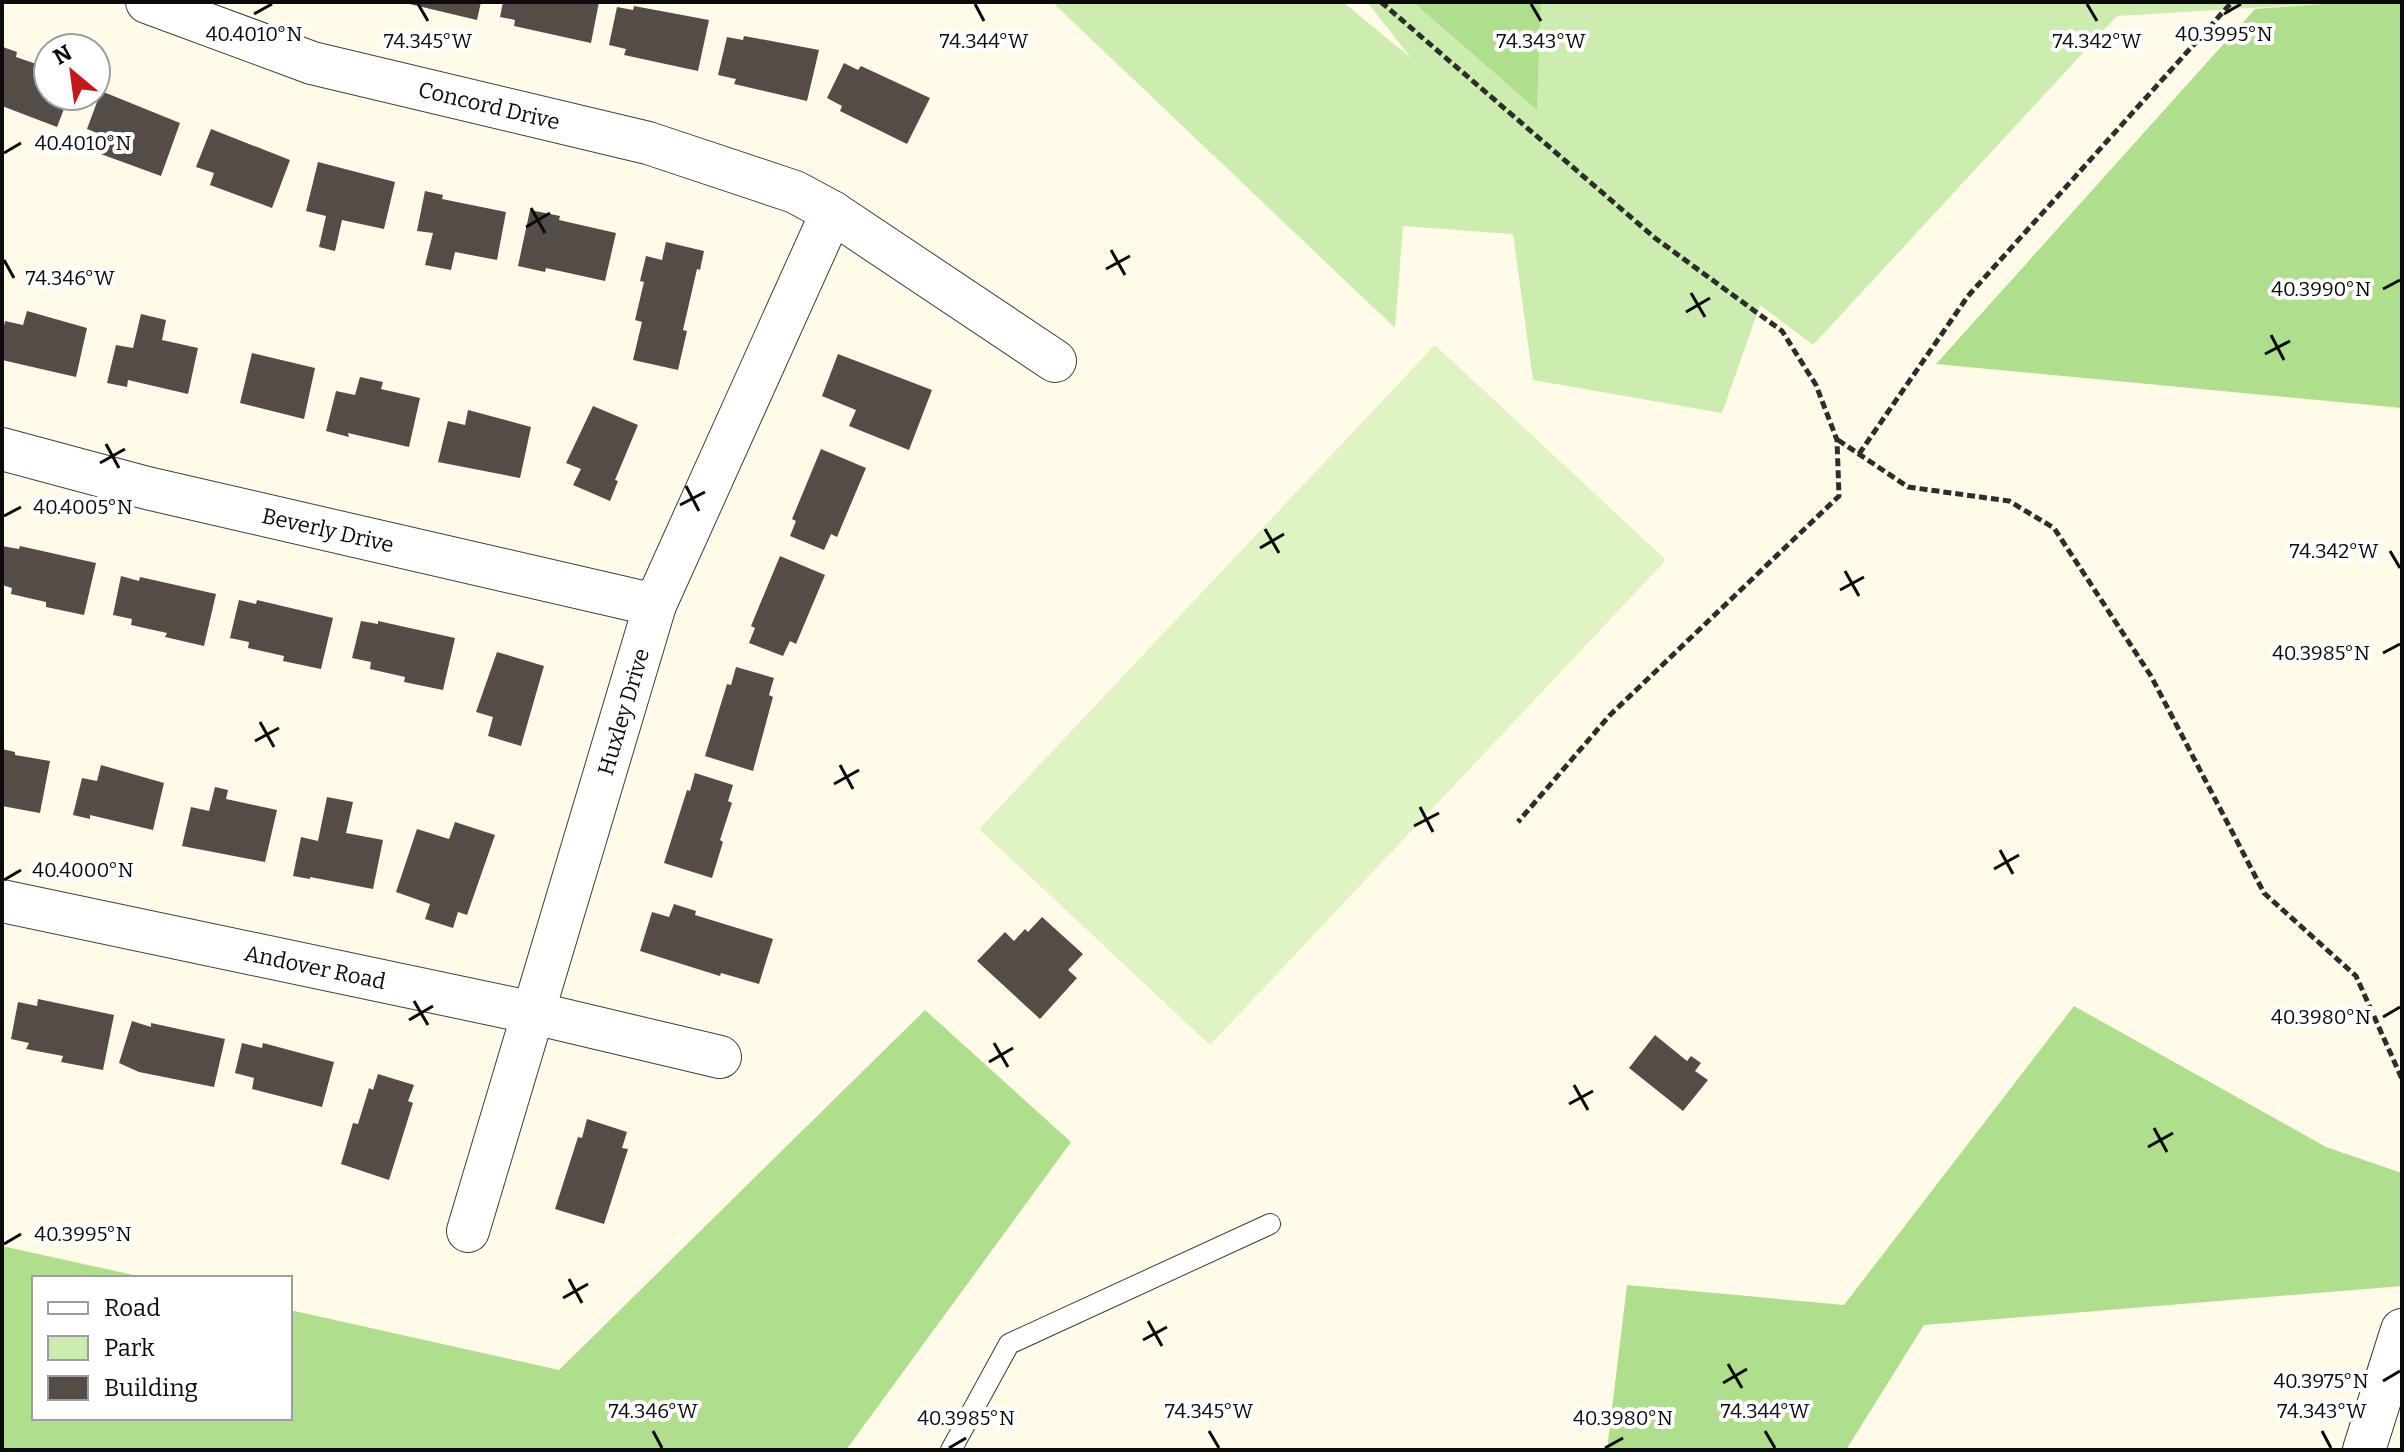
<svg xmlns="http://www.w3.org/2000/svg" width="2404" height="1452" viewBox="0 0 2404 1452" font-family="Bitter,serif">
  <rect width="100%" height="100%" fill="#fffbe8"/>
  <path fill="#cdecaf" d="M1052,2H1343L1412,59L1367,2H1413L1537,110L1541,2H2350L2117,16L1813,345L1760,305L1722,413L1533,380L1513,234L1403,226L1395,328Z"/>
  <path fill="#afde8d" d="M1413,2H1541L1537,110Z
    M2350,2H2402V408L1936,364L2255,9Z
    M2074,1006L2326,1147L2402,1173V1286L1924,1325L1846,1450H1607L1627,1285L1844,1305Z
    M925,1010L1071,1142L846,1450H2V1246L147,1278H34V1418H290V1310L559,1370Z"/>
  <path fill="#e0f3c2" d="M1435,345L1666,560L1210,1045L979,829Z"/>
  <path fill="#544c46" d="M401,2H481L477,20Z
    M503,2H599L591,43L514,26L515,20L500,17Z
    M634,6L709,20L698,71L624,55L626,49L609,45L617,7L633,10Z
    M744,36L819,50L807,101L734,84L736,79L718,75L727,37L743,40Z
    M3,47L17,52L16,57L48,68V96H69L57,127L2,106Z
    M844,63L858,70L861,66L930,98L907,144L840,111L842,106L827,98Z
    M101,91L180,123L161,176L98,153L105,136L87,129Z
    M211,129L290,160L272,208L210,185L214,173L196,167Z
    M318,162L395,182L384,229L342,220L335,251L319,247L326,216L306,211Z
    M425,191L443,195L442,199L506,212L497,260L455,252L451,270L425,265L433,233L417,231Z
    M530,210L560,216L559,220L616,233L605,281L546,268L545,272L518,266Z
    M666,242L704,251L700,270L697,269L683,330L687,331L678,370L633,360L642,322L635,320L644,282L640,281L646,256L662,260Z
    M27,311L87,328L76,377L2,360V336L5,321L23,325Z
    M141,314L166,320L162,340L198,348L188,394L128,380L127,387L107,383L116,345L133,348Z
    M252,353L315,368L304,419L240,403Z
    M838,354L932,390L909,450L849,426L856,410L822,396Z
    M360,377L383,382L381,389L420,398L409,447L348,433L349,437L326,431L336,391L355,395Z
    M593,406L638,425L615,480L618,481L610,501L573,485L581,469L566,463Z
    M468,410L531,427L520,478L438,462L448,421L465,425Z
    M821,449L866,468L837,537L831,534L824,550L790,536L796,521L792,519Z
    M2,546L19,549L20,546L96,563L84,615L46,607V602L11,594L12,588L2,585Z
    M780,556L825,575L796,644L790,641L783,656L749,643L755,628L751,626Z
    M121,576L139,581L140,577L216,594L204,646L165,637L167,633L131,625L132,619L113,615Z
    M239,600L256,604L257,600L333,618L321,669L283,661L284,656L248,648L249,642L230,638Z
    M361,621L378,624V621L455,638L443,690L404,682L405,677L370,669L371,662L352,658Z
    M497,652L544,666L521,746L488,736L493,717L476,712Z
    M736,667L774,678L769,695L773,697L753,771L705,756L727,684L731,685Z
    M2,749L15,752V755L50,761L40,813L2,806Z
    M101,765L164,783L153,830L90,815V819L73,815L82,778L97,781Z
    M695,773L733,785L728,801L732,803L720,840L723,842L712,878L664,863L687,790L690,791Z
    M215,787L228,790L226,799L277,810L265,862L182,846L191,807L209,811Z
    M327,797L353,802L346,833L383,840L373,889L310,877V879L293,876L301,837L318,841Z
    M455,822L495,835L467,915L458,912L453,928L425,919L430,904L396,892L417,829L449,839Z
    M674,904L696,911L695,915L773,939L759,984L721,973L720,976L640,951L652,912L669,917Z
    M1042,917L1083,954L1068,970L1077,978L1040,1019L977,961L1005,932L1014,941L1025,929L1028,932Z
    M38,999L114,1015L103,1070L61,1062L63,1056L26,1049L29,1043L11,1039L18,1002L37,1006Z
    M132,1021L151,1027V1023L225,1039L214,1087L139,1072L119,1063Z
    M1655,1035L1687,1061L1691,1056L1701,1063L1695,1071L1708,1080L1683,1111L1629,1068Z
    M242,1043L262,1048L263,1043L334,1062L322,1107L252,1089L254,1078L235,1073Z
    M378,1074L414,1085L408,1101L413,1103L389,1180L341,1164L353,1123L358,1124L369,1088L373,1090Z
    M587,1119L627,1132L622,1148L628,1149L604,1224L555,1209L578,1137L582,1138Z"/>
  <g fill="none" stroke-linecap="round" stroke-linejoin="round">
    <g stroke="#3e3e3e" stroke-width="22">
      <path id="service" d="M951,1450L1009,1344L1270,1224"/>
    </g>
    <g stroke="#3e3e3e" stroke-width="44">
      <g id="minor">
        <path id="s1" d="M147,2L312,63L648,143L795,192L832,212L1055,361"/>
        <path id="s2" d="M2,449L147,488L655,605"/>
        <path id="s3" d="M2,901L534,1013L720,1057"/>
        <path id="s4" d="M468,1231L655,605L832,212"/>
        <path d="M2364,1450L2402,1330"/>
      </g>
    </g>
    <path stroke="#2d2d2d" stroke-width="5" stroke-dasharray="8 4" stroke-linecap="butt" d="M1381,2L1655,238L1782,331L1816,385L1837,440L1839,496L1610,715L1518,822
      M1838,440L1908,487L2009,501L2054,528L2151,676L2264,893L2356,976L2402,1079
      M1859,454L1968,296L2232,2"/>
    <use href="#service" stroke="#fff" stroke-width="20"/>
    <use href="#minor" stroke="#fff" stroke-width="42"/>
  </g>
  <path fill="none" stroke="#0b0b0b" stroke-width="3" d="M418,4L428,21M975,4L984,21M1531,4L1541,21M2087,4L2097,21M254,14L272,4M2224,14L2241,4M4,153L21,143M531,208L545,233M526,227L550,213M1111,250L1125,275M4,260L14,278M1106,269L1130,256M2383,289L2400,280M1691,293L1705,317M1686,312L1710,298M2271,335L2284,360M2265,354L2290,341M106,444L119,468M100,463L125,449M686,486L699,511M680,505L705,492M4,516L21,507M1265,529L1279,553M1260,548L1284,534M2390,551L2400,568M1845,571L1859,596M1840,590L1864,577M2383,653L2400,644M260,722L274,747M255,741L279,728M840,765L853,789M834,784L859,770M1420,807L1433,832M1414,826L1439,813M2000,850L2013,874M1994,869L2019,855M4,880L21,870M414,1001L428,1025M2383,1017L2400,1007M409,1020L433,1006M994,1043L1008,1067M989,1062L1013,1048M1574,1085L1588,1110M1569,1104L1593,1091M2154,1128L2167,1152M2148,1147L2173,1133M4,1244L21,1234M569,1279L582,1303M563,1298L588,1284M1148,1321L1162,1346M1143,1340L1167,1327M1728,1364L1742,1388M2383,1381L2400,1371M1723,1383L1747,1369M653,1431L662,1448M1209,1431L1219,1448M1765,1431L1775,1448M2322,1431L2331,1448M949,1448L966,1438M1605,1448L1623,1438"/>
  <g text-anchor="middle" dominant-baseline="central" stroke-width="8" stroke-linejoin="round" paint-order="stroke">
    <g font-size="22" fill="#0b0b0b" stroke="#fff">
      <text stroke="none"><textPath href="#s1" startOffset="358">Concord Drive</textPath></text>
      <text stroke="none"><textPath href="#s2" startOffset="336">Beverly Drive</textPath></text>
      <text stroke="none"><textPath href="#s4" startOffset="542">Huxley Drive</textPath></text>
      <text stroke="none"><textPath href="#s3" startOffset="320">Andover Road</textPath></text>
    </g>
  </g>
  <g font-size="20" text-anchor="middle" fill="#0b0b0b" stroke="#fff" stroke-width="8" stroke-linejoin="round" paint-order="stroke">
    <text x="254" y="41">40.4010°N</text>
    <text x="2224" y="41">40.3995°N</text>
    <text x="428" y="48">74.345°W</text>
    <text x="984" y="48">74.344°W</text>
    <text x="1541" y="48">74.343°W</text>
    <text x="2097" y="48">74.342°W</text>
    <text x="83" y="150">40.4010°N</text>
    <text x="70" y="285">74.346°W</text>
    <text x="2321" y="296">40.3990°N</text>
    <text x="83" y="514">40.4005°N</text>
    <text x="2334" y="558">74.342°W</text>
    <text x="2321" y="660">40.3985°N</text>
    <text x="83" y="877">40.4000°N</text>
    <text x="2321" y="1024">40.3980°N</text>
    <text x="83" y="1241">40.3995°N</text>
    <text x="2321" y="1388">40.3975°N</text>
    <text x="653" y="1418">74.346°W</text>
    <text x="1209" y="1418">74.345°W</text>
    <text x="1765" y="1418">74.344°W</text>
    <text x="2322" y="1418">74.343°W</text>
    <text x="966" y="1425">40.3985°N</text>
    <text x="1623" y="1425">40.3980°N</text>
  </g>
  <rect width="2404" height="1452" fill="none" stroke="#0b0b0b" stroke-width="8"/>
  <rect x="32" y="1276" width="260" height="144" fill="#ffffff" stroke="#9d9d9d" stroke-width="2"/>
  <rect x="48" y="1302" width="40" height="12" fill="#ffffff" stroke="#9d9d9d" stroke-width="2"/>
  <text x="104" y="1316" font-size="24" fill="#0b0b0b">Road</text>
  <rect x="48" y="1336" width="40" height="24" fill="#cdecaf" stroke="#9d9d9d" stroke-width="2"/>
  <text x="104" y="1356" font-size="24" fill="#0b0b0b">Park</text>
  <rect x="48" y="1376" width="40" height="24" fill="#544c46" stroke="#9d9d9d" stroke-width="2"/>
  <text x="104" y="1396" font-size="24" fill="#0b0b0b">Building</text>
  <g transform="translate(72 72) rotate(331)"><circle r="38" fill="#ffffff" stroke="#9d9d9d" stroke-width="2"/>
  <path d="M0-6L14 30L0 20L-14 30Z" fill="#c5181b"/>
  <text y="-12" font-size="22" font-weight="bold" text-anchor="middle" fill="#0b0b0b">N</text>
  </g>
</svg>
